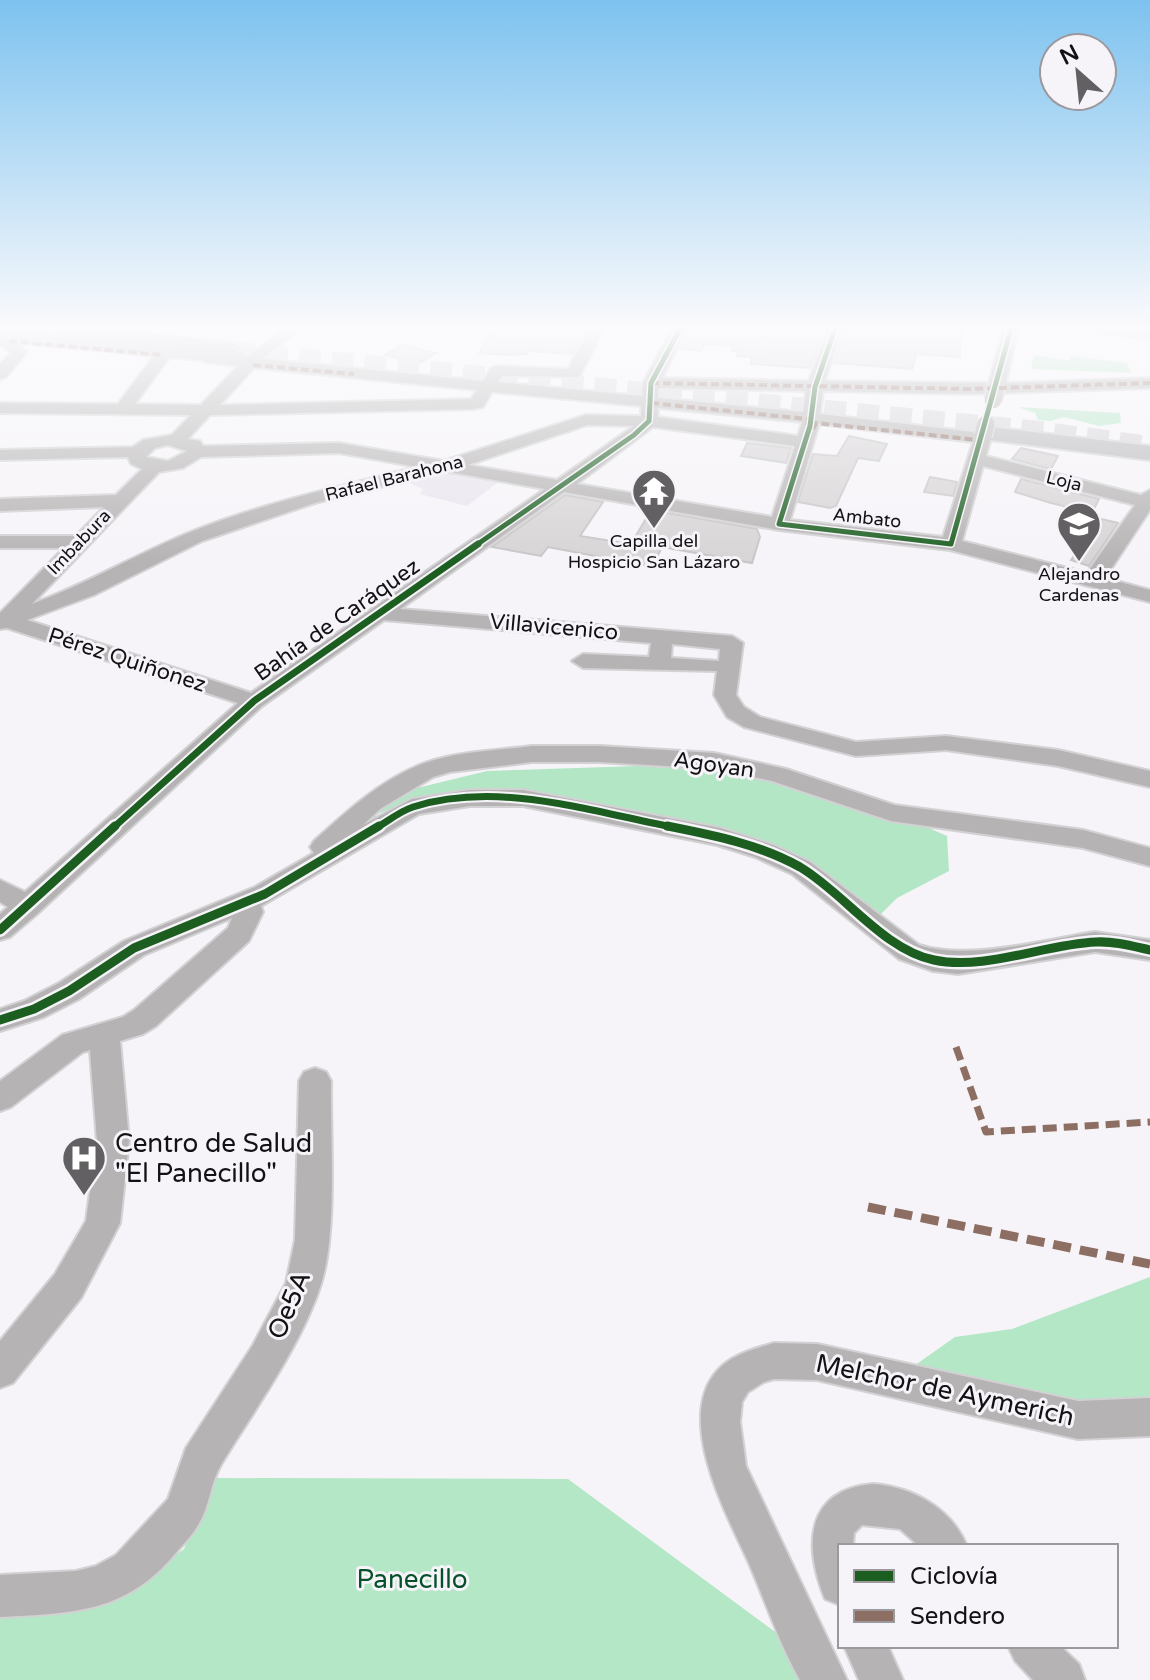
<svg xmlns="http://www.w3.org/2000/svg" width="1150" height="1680" viewBox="0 0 1150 1680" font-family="'Varela Round',sans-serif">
  <rect width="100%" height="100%" fill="#f6f4f8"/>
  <path fill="#e9e4ed" d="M445,468L501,480L467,506L420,494L423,489L402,480Z"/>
  <path fill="#b3e6c5" d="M1034,355L1070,361V356L1127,363L1131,373L1031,369Z
    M1018,407L1120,413L1121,423L1099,426L1064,417L1050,421L1038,420L1035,413Z
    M638,766L735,772L769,778L871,815L922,825L947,836L949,871L897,898L881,914L832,879L741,836L648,812L516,793L413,801L371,816L413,789L487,771Z"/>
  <path fill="#b3e7c5" d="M1150,1277V1417L894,1380L955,1337L1012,1329Z
    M210,1478L568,1479L813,1660L825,1680H0V1611L104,1606L184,1549Z"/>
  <path fill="#d6d4d5" stroke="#c7c5c6" stroke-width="2" d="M492,329H585L572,354L528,351L527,354L509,355L479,353Z
    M690,329H824L810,368L751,364L752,357L737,356L739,351H732L734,346L704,344L701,351L680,349Z
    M845,329H961L960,357L916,354L912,369L834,363Z
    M402,345L436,353L418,364L385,355Z
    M849,436L887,444L879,461L858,458L836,506L830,508L798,502L813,454L837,456Z
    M747,443L791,448L786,463L741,456Z
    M1021,448L1058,456L1051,469L1012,459Z
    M930,477L957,482L953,496L924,492Z
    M1021,479L1099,499L1092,513L1051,503L1015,492Z
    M565,495L603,502L580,536L631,544L651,510L757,529L760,537L752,563L662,547L654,563L649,562L648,566L548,547L541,556L492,547Z
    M1097,518L1118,523L1089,566L1071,560L1092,531H1090Z"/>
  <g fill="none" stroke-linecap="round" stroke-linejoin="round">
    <path stroke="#d4d2d6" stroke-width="22" stroke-dasharray="22 11" stroke-linecap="butt" d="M200,349L1030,431L1150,447"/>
    <g stroke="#d2d1d3" stroke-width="4">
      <path id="minor" d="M55,329H106L234,343L242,348L234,353L62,334Z
        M283,329H300L262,359L483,381L491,368L497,366L568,369L589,329H604L579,377L502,376L498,382L642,396L643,383L672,329H687L662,378L809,381L827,329H842L825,381L989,383L1003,329H1018L1006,383L1150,378V388L969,394L823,391L820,414L982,433L991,438L986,456L1141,495L1150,490V510L1105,578L1150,590V602L950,550L779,530L564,492L400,609L732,636L743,643L736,695L744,707L760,717L856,742L946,736L1058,750L1150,771V787L1058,766L946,750L856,756L744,727L727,717L714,695L717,671L583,668L572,661L583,654L649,657L651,643L384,620L262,706L37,914L10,937L0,940V914L8,907L0,902V880L25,892L238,703L7,628L0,629V613L64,548H0V536H76L104,507L0,511V499L116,495L142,469L131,464L128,457L0,460V450L133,447L143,440L172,435L191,415L0,413V403L118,404L157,352L163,350L171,355L135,404L201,405L238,366L204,362V356L246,358ZM254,368L477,390L471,399L220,405ZM659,388L806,391L803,412L658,398ZM492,392L641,406V416L586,415L444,461L339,443L203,446L200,441L188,439L210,415L473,409L483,407ZM658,408L802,422L798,436L658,417ZM819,424L973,442L943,537L790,520ZM587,425L634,426L557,480L468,465ZM653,427L795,446L772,517L577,484ZM168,445L187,451L168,461L146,457L155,448ZM339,453L418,467C341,486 262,503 188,533C135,555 87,584 32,604L159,472L183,468L201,457ZM983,466L1135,505L1087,573L962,541ZM444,471L545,489L251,693L27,620L94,595L202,541L315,503ZM672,644L720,649L719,661L671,658Z
        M1089,329H1150V338L1096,334Z
        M0,335L14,338L27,352L6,377L0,379V364L11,352L0,345Z
        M532,746H600L714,753L786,769L894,805L1083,830L1150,848V866L1083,848L891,821L772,781L714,769L600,762H532L450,772L433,777L380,809L363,825L412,799L470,790H523L720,828L773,845L810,862L919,945C970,961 1042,940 1095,932L1150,940V960L1095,952L958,974L933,971L899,959L792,874L755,857L717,845L523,806H470L419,814L261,906L263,912L249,941L156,1026L143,1034L120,1041L129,1141L120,1223L81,1298L13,1383L0,1388V1341L55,1274L86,1221L97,1141L90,1050L83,1052L11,1107L0,1111V1081L62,1035L123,1017L134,1010L228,928L232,918L144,955L79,999L44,1017L0,1031V1009L24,1001L59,983L124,941L255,887L314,853L310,847L314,841C345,813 376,784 415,767C450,751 494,751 532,746Z
        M315,1068L326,1072L331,1081C330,1138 338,1235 320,1287C300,1347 255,1409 222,1463C210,1482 210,1506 198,1525C193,1534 186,1541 179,1549C128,1613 76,1613 0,1617V1575L76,1571L96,1566L116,1555L168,1499L186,1448L253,1345L286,1283L295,1240L299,1081L304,1072Z
        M774,1343L817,1344L1078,1401L1150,1398V1436L1078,1439L817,1380L774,1379L764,1382L748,1392L742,1402L740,1422L746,1466L847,1680H800C779,1643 765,1600 748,1561C726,1513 670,1411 723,1365C737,1353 757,1348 774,1343Z
        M873,1484C913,1487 951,1508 967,1546H919L900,1529L862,1525L854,1533L853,1546H840V1605L825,1599C804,1547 804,1490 873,1484Z
        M844,1646H888L903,1680H859Z
        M1008,1646H1060L1079,1664L1085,1680H1033L1015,1661Z"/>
    </g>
    <g stroke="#d2d1d3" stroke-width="4">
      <path id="major" d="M0,329L242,352L252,358L242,364L0,341Z
        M990,427L1150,446V460L982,439L979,434L982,429Z"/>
    </g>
    <use href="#minor" fill="#b5b3b3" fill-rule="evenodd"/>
    <use href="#major" fill="#b6b5b7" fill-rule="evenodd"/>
    <g stroke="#d2d1d3" stroke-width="20" stroke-linecap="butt">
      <path id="minor-bridge" d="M993,400L997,385
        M983,436L986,424"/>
    </g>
    <use href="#minor-bridge" stroke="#b5b3b3" stroke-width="17"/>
    <path stroke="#8d6e63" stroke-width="4" stroke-dasharray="8 4" stroke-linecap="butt" d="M9,341L163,355
      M253,365L354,374
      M651,383L969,389L1150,383
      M651,403L808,419L807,429
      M813,429L816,423L978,440L975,450"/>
    <path stroke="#8d6e63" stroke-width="7" stroke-dasharray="14 7" stroke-linecap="butt" d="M956,1047L986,1132L1150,1122"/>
    <path stroke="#8d6e63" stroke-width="9" stroke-dasharray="18 9" stroke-linecap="butt" d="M868,1207L1150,1264"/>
    <g stroke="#f6f3f9" stroke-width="8">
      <path id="cycleway-far2" d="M835,329L815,387L810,426L779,524L951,544L1011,329
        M475,546L634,435L649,421L651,383L680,329"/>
    </g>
    <g stroke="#f6f3f9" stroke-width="11">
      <path id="cycleway-far1" d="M113,828L254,701L478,544
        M376,828C387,822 400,811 413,807C498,780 593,812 677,828"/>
    </g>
    <g stroke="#f6f3f9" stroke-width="14">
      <path id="cycleway" d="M667,826C712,835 759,844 800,867C844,893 884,950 934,960C984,971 1045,944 1096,942C1114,941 1132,946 1150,950
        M0,930L115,826
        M0,1020L34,1009L69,991L134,948L265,894L379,826"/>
    </g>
    <use href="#cycleway-far2" stroke="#1b5e20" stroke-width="5"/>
    <use href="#cycleway-far1" stroke="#1b5e20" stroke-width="7"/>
    <use href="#cycleway" stroke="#1b5e20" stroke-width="9"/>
  </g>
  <linearGradient id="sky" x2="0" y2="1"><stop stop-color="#7dc2ef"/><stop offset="0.58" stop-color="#fbfafc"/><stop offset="1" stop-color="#fbfafc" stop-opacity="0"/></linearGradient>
  <rect width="1150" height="564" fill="url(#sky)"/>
  <defs>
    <g id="temple-pin" transform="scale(2.3)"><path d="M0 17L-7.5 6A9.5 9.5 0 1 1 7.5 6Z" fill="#626063" stroke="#f6f3f9"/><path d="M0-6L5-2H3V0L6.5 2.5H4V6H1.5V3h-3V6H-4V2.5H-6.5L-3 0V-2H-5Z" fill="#fff"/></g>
    <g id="school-pin" transform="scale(2.3)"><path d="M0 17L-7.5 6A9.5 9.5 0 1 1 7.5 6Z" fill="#626063" stroke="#f6f3f9"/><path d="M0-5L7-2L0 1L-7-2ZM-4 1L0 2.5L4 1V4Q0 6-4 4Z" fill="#fff"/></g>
    <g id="hospital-pin" transform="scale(2.3)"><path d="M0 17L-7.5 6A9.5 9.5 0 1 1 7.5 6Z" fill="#626063" stroke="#f6f3f9"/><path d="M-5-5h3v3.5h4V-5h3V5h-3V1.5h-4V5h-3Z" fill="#fff"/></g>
  </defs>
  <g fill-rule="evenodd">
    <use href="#temple-pin" x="654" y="491"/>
    <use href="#school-pin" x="1079" y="524"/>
    <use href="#hospital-pin" x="84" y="1158"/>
  </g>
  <g text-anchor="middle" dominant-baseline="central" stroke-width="6" stroke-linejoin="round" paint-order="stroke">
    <g font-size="18" fill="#121113" stroke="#f6f3f9">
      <text transform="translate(394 478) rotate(-14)">Rafael Barahona</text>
      <text transform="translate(1064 481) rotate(14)">Loja</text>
      <text transform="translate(867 518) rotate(6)">Ambato</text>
      <text transform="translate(79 542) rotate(-46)">Imbabura</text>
    </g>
    <g font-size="18" fill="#121113" stroke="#f6f3f9">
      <text x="654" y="541">Capilla del<tspan x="654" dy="21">Hospicio San Lázaro</tspan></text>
      <text x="1079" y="574">Alejandro<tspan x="1079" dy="21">Cardenas</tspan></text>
    </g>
    <g font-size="22" fill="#121113" stroke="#f6f3f9">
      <text transform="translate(337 620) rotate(-35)">Bahía de Caráquez</text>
      <text transform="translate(554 627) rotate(5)">Villavicenico</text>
      <text transform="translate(127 660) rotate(18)">Pérez Quiñonez</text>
      <text transform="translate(714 765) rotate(8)">Agoyan</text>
    </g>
    <g font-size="26" fill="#121113" stroke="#f6f3f9" text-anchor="start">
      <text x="115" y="1143">Centro de Salud<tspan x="115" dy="30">"El Panecillo"</tspan></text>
    </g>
    <g font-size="26" fill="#121113" stroke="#f6f3f9">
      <text transform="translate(289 1305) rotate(-67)">Oe5A</text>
      <text transform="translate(945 1390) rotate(12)">Melchor de Aymerich</text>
    </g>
    <g font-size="26" fill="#05522a" stroke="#f6f3f9">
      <text x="412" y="1579">Panecillo</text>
    </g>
  </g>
  <rect x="838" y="1544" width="280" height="104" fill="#f6f3f9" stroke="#9b999d" stroke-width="2"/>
  <rect x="854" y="1570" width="40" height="12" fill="#1b5e20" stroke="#9b999d" stroke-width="2"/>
  <text x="910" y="1584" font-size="24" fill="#121113">Ciclovía</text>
  <rect x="854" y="1610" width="40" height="12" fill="#8d6e63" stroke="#9b999d" stroke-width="2"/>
  <text x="910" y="1624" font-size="24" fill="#121113">Sendero</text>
  <g transform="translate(1078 72) rotate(333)"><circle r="38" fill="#f6f3f9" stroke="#9b999d" stroke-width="2"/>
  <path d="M0-6L14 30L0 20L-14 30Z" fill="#626063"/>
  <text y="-12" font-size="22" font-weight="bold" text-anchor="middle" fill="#121113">N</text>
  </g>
</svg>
